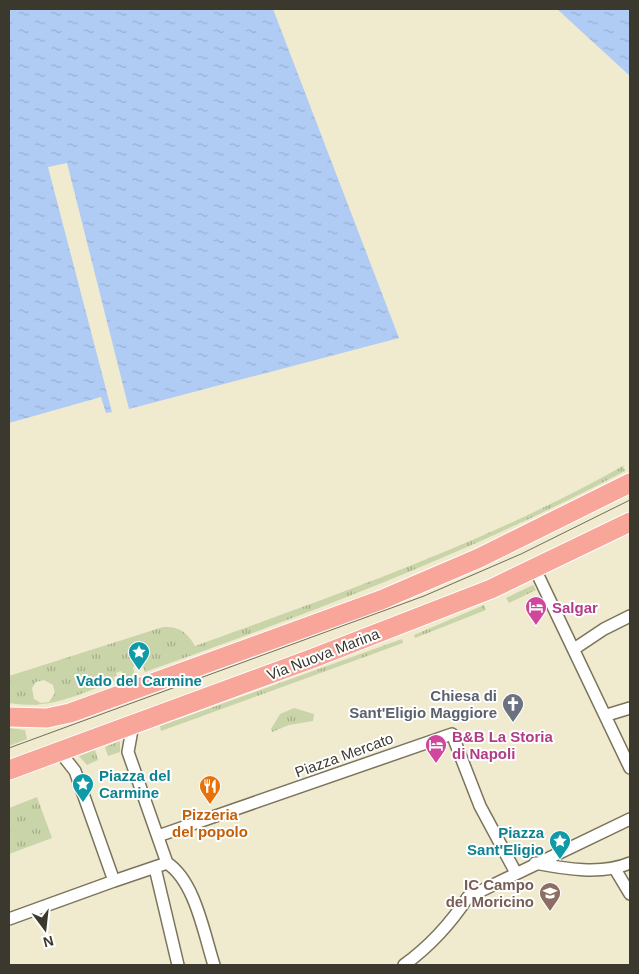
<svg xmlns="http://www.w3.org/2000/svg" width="639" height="974" viewBox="0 0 639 974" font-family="Arial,sans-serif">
  <defs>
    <pattern id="park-tufts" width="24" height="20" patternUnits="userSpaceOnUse" patternTransform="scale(1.25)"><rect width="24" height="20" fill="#c9d5a9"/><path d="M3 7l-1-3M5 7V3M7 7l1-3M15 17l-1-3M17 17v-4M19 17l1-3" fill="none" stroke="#a4ae8a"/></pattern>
    <pattern id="water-ripples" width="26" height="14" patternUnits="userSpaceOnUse" patternTransform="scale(1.25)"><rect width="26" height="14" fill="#b0ccf5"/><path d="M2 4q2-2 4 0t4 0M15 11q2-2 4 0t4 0" fill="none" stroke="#98b0d2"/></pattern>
  </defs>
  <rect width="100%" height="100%" fill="#f0eacf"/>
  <path fill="url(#park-tufts)" fill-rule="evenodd" d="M623,466L625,471C470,553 310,613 145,672L143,667L138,669L136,665L133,667L135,675L124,678L121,671L116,673L117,676L113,677L115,681C76,695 51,710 9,703V676L163,627C179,626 188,633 195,646C341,593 488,542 623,466ZM44,680L53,685L55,693L49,702L41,703L34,699L32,688L36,682Z
    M533,585L536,590L509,603L506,598Z
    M484,605L486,610L415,638L414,635Z
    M402,639L403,643L161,731L160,726Z
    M294,708L314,714L313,721L289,725L272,732L271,729L280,714Z
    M9,728L25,730L27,739L9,746Z
    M120,741V752L108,756L105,747Z
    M95,750L98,760L87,765L79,756Z
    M37,797L52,838L9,854V808Z"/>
  <path fill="url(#water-ripples)" d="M9,9H273L399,338L129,409L67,163L48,167L112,412L106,413L101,397L9,423Z
    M557,9H630V76Z"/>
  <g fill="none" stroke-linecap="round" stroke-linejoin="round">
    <g stroke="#7a745c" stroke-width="14">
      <path id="street" d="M535,569L630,768
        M574,649L604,629L630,616
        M607,715L630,708
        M133,724L128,752L167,863C195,881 204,934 214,965
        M60,752L75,771L114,881L167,863
        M158,836L452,734L480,806L516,873
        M535,863C565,869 602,875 630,863
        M155,868L178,965
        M615,869L630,894
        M9,919L114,881
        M404,965C430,946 451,923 468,897L630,819"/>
    </g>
    <g stroke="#fff" stroke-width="21">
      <path id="primary" d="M9,717L47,718L70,713L381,600L479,558L630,483
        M9,770L311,659L491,589L630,522"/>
    </g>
    <use href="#street" stroke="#fff" stroke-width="11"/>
    <use href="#primary" stroke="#f8a59a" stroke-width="19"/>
    <path stroke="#716d5e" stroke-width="1" d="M9,748L424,596L521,554L630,500"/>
  </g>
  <defs>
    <g id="hotel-pin" transform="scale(1.125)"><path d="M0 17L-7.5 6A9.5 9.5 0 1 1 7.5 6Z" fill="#d1479c" stroke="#fff"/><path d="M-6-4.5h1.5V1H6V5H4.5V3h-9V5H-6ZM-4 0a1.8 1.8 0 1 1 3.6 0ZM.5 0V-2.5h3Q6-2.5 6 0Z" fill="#fff"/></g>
    <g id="sight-pin" transform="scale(1.125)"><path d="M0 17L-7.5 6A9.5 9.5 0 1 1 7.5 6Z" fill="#0f9aa8" stroke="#fff"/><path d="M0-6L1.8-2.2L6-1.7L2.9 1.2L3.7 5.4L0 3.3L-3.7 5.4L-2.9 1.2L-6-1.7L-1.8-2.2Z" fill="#fff"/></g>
    <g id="church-pin" transform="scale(1.125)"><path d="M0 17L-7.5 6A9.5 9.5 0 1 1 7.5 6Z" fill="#6b7280" stroke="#fff"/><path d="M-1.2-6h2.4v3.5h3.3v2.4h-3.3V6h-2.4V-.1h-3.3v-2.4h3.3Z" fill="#fff"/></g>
    <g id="restaurant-pin" transform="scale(1.125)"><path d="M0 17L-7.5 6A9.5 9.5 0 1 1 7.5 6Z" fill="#e8710a" stroke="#fff"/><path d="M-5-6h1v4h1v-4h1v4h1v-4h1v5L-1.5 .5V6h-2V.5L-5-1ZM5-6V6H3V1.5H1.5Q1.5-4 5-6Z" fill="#fff"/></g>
    <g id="school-pin" transform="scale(1.125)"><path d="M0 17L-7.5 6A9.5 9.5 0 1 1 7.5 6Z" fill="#8d6e63" stroke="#fff"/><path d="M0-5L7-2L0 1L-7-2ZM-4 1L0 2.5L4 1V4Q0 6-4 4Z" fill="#fff"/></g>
  </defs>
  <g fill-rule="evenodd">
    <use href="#hotel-pin" x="536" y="607"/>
    <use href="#sight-pin" x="139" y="652"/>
    <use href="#church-pin" x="513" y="704"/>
    <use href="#hotel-pin" x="436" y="745"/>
    <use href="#sight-pin" x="83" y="784"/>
    <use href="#restaurant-pin" x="210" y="786"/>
    <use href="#sight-pin" x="560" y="841"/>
    <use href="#school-pin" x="550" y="893"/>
  </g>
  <g text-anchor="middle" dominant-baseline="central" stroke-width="4" stroke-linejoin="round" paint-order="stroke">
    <g font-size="15" font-weight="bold" fill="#b23c85" stroke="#fff" text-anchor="start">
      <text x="552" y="607">Salgar</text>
      <text x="452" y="736">B&amp;B La Storia<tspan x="452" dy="17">di Napoli</tspan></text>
    </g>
    <g font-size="15" fill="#3b382e" stroke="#fff">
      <text transform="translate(323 654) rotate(-21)">Via Nuova Marina</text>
      <text transform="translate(344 755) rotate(-20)">Piazza Mercato</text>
    </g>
    <g font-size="15" font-weight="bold" fill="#0d838f" stroke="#fff">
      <text x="139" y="680">Vado del Carmine</text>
      <text x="99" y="775" text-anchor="start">Piazza del<tspan x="99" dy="17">Carmine</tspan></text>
      <text x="544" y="832" text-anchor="end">Piazza<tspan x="544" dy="17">Sant'Eligio</tspan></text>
    </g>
    <g font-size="15" font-weight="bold" fill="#5b616d" stroke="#fff" text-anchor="end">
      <text x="497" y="695">Chiesa di<tspan x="497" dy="17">Sant'Eligio Maggiore</tspan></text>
    </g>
    <g font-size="15" font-weight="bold" fill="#c56008" stroke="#fff">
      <text x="210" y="814">Pizzeria<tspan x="210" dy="17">del popolo</tspan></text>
    </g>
    <g font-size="15" font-weight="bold" fill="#785e54" stroke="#fff" text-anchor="end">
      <text x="534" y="884">IC Campo<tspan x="534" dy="17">del Moricino</tspan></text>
    </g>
  </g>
  <rect width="639" height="974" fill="none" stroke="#3b382e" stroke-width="20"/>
  <g transform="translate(45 929) rotate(165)" stroke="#ffffff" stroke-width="4" paint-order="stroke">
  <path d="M0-4L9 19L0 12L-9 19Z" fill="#3b382e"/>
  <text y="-8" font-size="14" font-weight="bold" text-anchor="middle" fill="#3b382e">N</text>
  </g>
</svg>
